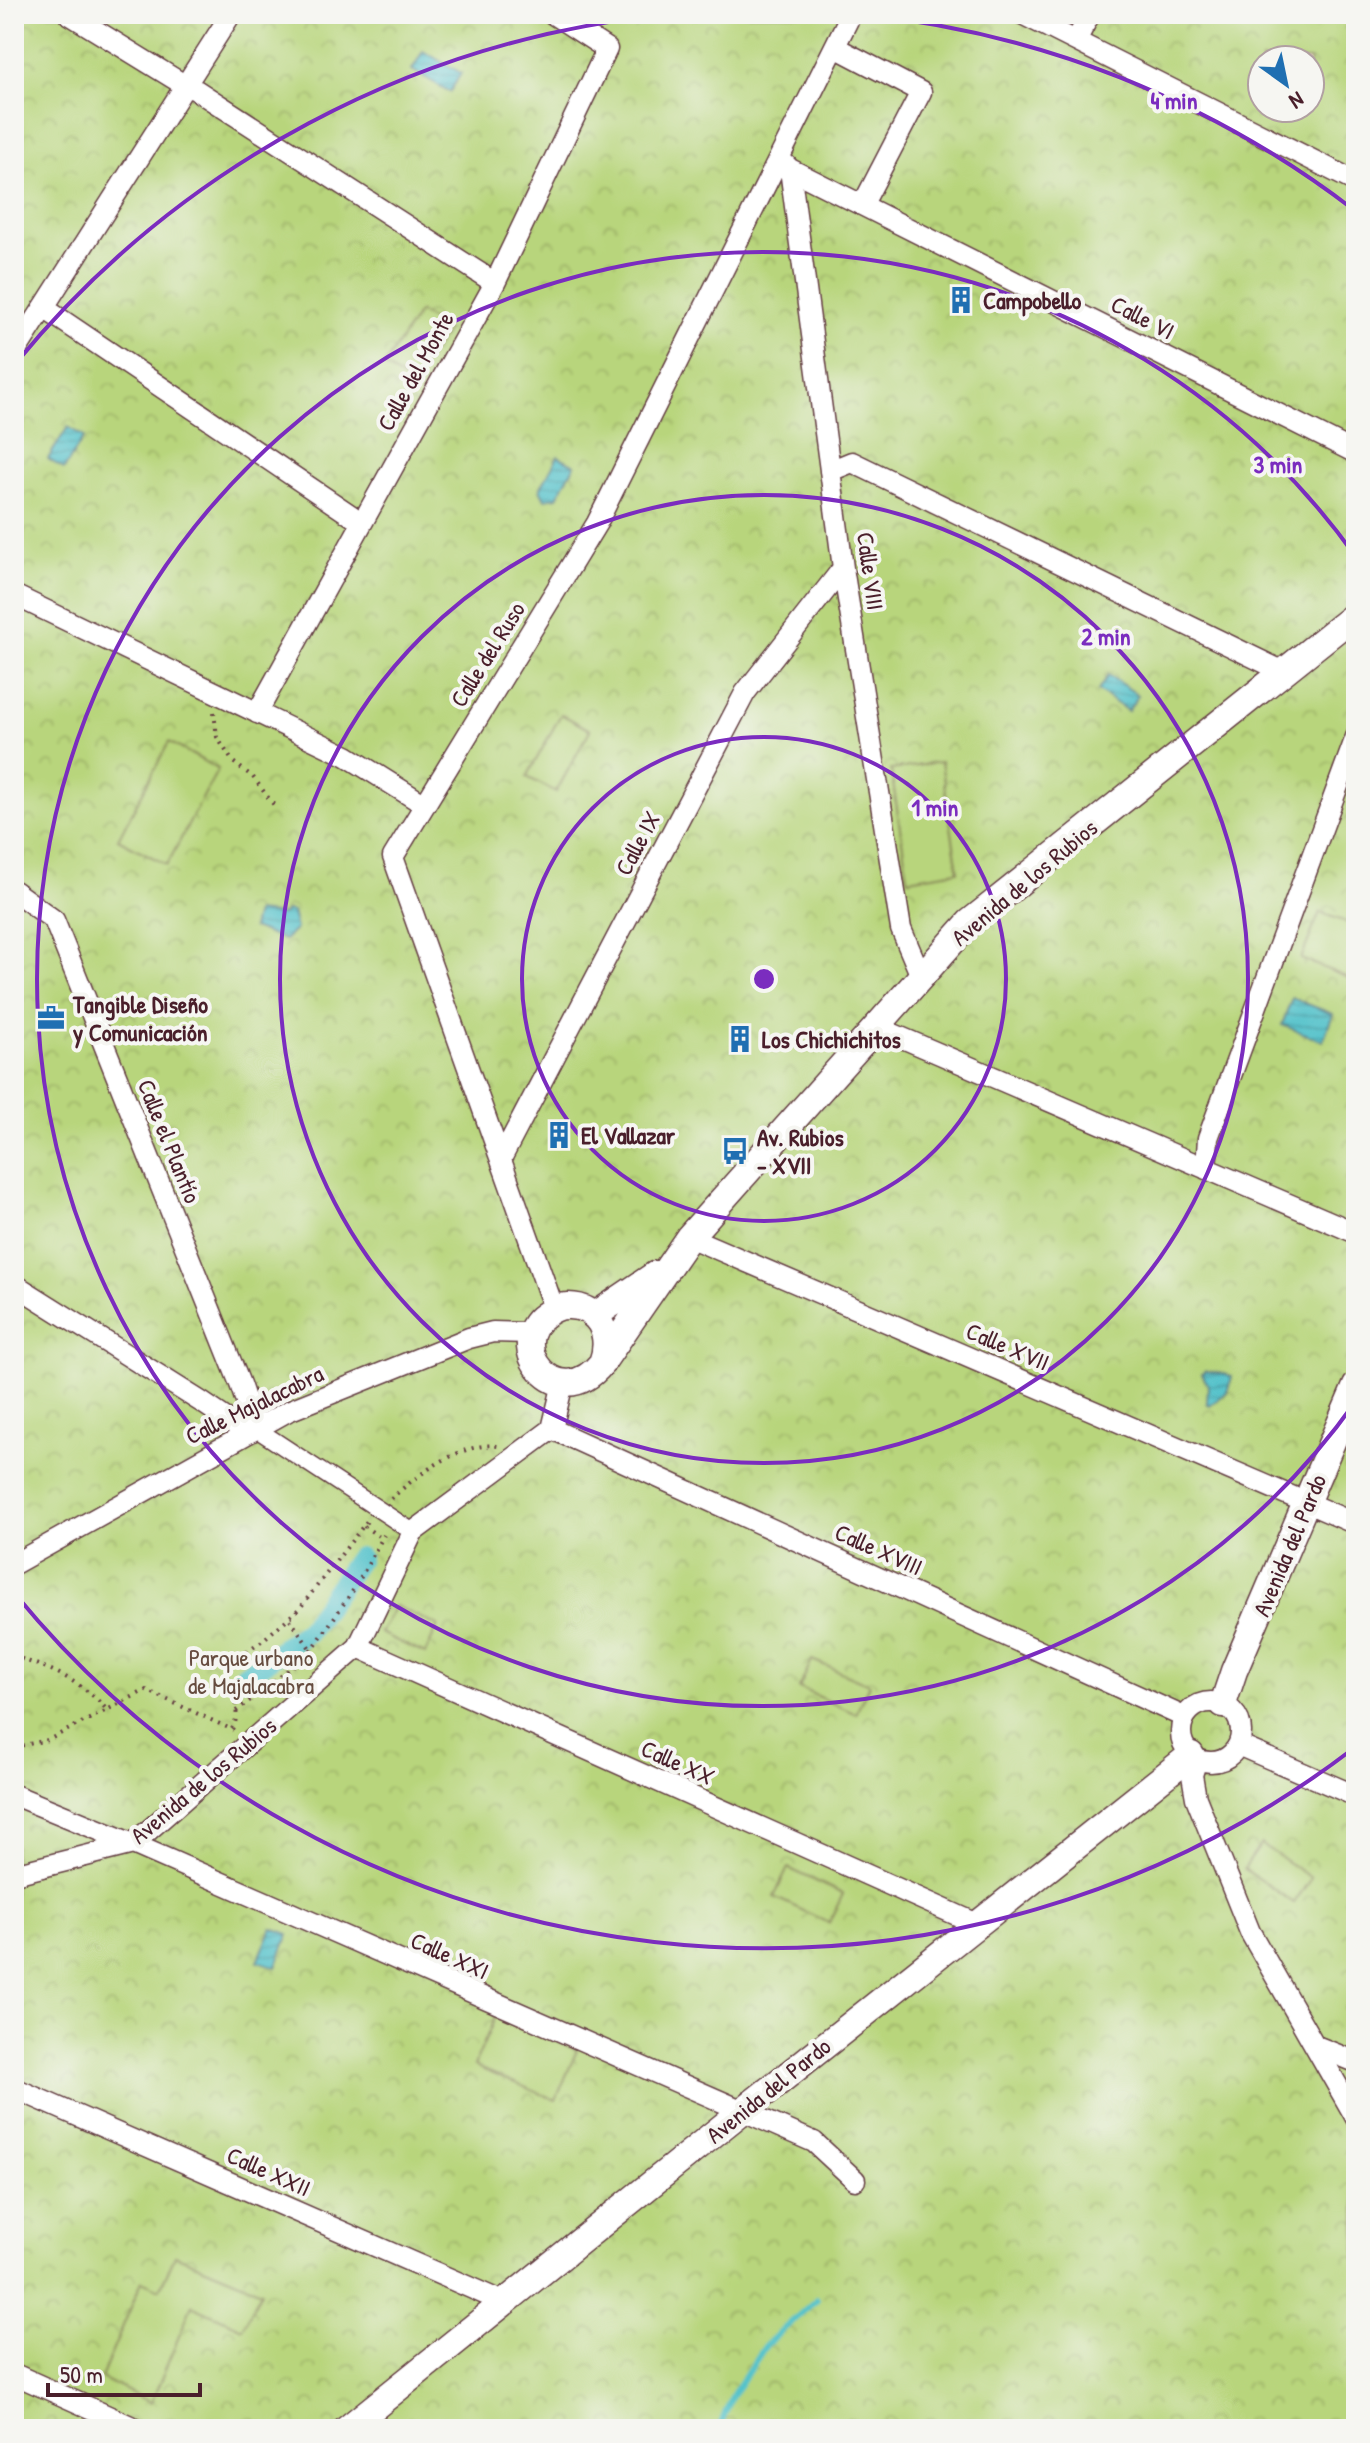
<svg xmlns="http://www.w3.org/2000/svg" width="1370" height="2443" viewBox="0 0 1370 2443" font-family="'Patrick Hand',sans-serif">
  <defs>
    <pattern id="park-crowns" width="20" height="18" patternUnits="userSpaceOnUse" patternTransform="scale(2)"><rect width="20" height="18" fill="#b8d57b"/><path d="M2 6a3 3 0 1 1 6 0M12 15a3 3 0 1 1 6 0" fill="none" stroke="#a0b66a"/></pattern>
    <pattern id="water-rules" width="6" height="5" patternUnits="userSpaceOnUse" patternTransform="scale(2)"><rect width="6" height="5" fill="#54c2cb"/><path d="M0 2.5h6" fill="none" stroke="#4ba6ae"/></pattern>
  </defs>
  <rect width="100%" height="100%" fill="#f6f6f2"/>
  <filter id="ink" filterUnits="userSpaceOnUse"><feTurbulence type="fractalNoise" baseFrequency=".0125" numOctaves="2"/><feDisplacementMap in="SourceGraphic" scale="16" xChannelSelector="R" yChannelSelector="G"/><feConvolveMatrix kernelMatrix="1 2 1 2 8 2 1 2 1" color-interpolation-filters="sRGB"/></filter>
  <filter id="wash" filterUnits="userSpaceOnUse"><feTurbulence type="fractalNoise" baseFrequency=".006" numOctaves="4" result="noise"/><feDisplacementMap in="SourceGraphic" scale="32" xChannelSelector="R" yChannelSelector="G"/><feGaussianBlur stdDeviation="1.8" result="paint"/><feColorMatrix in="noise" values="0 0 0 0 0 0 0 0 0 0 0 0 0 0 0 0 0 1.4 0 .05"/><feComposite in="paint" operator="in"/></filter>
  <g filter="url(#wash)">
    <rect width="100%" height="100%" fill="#efe0c2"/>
    <path fill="url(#park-crowns)" stroke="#817a53" stroke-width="2" fill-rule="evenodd" d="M14,14H1356V2429H14ZM1262,60H1310V108H1262Z"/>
    <path fill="#b8d57b" stroke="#817a53" stroke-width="2" d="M419,312L447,330L412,384L384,366Z
      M561,714L590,730L556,792L527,777Z
      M169,742L218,769L167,865L118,839Z
      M941,762L958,871L908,879L891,770Z
      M1320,912L1356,926V981L1301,959Z
      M395,1606L438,1626L425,1654L380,1633Z
      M812,1660L869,1684L856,1714L799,1688Z
      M1261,1844L1311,1878L1294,1903L1244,1869Z
      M788,1868L843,1894L829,1923L774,1897Z
      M496,2015L577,2050L556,2100L474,2066Z
      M175,2255L261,2291L243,2328L192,2305L151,2403L101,2378L142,2281L160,2289Z"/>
    <path fill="url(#water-rules)" stroke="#4f707b" stroke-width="2" d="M423,51L461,73L450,92L412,70Z
      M68,427L84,437L64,469L48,459Z
      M558,456L575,465L557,497L545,499L540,489Z
      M1108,675L1138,695L1128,711L1098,691Z
      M286,911L292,912L296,929L284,940L252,928L256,912L282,915Z
      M1292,998L1333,1014L1323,1041L1282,1025Z
      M1206,1371L1225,1374L1232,1377L1227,1392L1210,1406L1207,1403L1208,1385L1202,1374Z
      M272,1928L289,1934L276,1967L258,1961Z"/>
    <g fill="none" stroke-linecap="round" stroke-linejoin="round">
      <path stroke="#54c2cb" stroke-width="6" d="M719,2429L732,2396L766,2345L817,2299"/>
      <path stroke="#54c2cb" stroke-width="22" d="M243,1677L308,1631L359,1558"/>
    </g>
  </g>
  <g filter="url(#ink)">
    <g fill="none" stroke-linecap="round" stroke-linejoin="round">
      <g stroke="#633c42" stroke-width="19">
        <path id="pedestrian" d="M255,1428L413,1532"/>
      </g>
      <g stroke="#633c42" stroke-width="23">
        <path id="minor" d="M69,14L186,86L196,90L495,283
          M1022,14L1356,182
          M1076,41L1090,14
          M835,47L921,92L863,204
          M783,162L790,169L1356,453
          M790,169L843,568L901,929L921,976
          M44,308L361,522
          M14,354L231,14
          M830,471L852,462L1284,672
          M14,595L347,756L425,805
          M257,713L495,283L607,49L553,14
          M14,891L54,920L240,1384L255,1428
          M877,1027L1356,1233
          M502,1157L745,693L843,568
          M1206,1169L1208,1138L1356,737
          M689,1237L1356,1524
          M14,1284L203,1403L237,1426L242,1435
          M554,1309L393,857L597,523L851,14
          M552,1429L1184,1717
          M14,1564L288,1411L469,1338L493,1332L532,1333
          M358,1647L977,1924
          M1181 1732a30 30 0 1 1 60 0a30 30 0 1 1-60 0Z
          M1238,1745L1356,1796
          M1197,1759L1192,1775L1196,1798L1250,1932L1356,2118
          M14,1795L133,1844L814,2142L855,2180
          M14,1874L133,1844L358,1647L413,1532L552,1429L563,1383
          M1316,2046L1356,2062
          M14,2088L503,2302
          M14,2374L137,2429"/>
      </g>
      <g stroke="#633c42" stroke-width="29">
        <path id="tertiary" d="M594,1316L656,1274
          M602,1363C612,1336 600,1305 567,1306C559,1306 551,1310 545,1315C503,1344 557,1418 602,1363L689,1237L970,922L1356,614
          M1223,1704L1234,1671L1356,1386
          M347,2429L741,2112L1191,1755"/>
      </g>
      <path stroke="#633c42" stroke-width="4" stroke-dasharray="2 6" stroke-linecap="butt" d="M214,712L217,737L233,762L253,777L276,808
        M391,1499C416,1475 463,1441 498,1446
        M364,1526L381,1538
        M290,1619L311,1650
        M14,1655C24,1661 34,1663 44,1667C67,1676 91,1691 107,1710
        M236,1711L273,1683L314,1647L356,1586L384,1535
        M232,1729C242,1713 233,1692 227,1675L235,1659L263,1640L300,1608L367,1521
        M14,1747L48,1740L146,1690L233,1730"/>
      <use href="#pedestrian" stroke="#fff" stroke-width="16"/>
      <use href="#minor" stroke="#fff" stroke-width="20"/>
      <use href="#tertiary" stroke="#fff" stroke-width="26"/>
    </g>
  </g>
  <g fill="none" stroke="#7b2cbf" stroke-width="4">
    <circle cx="764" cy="979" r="242"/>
    <circle cx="764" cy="979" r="484"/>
    <path d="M1356 1401A727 727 0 1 1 1356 557"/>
    <path d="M1354 1748A969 969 0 0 1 16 1595M16 363A969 969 0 0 1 671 14M857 14A969 969 0 0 1 1354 210"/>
  </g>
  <defs>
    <g id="building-bare" transform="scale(2.16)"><path d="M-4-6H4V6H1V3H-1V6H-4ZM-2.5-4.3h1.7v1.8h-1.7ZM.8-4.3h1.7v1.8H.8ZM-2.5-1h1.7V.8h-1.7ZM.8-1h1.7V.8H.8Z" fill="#1f6fb2" stroke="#f6f6f2" stroke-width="2.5" paint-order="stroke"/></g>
    <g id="office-bare" transform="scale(2.16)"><path d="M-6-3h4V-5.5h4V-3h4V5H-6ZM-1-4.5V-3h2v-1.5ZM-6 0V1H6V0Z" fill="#1f6fb2" stroke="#f6f6f2" stroke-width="2.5" paint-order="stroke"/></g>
    <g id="bus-bare" transform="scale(2.16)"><path d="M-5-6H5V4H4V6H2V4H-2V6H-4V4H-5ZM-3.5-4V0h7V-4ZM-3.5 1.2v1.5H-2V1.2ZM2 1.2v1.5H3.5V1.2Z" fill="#1f6fb2" stroke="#f6f6f2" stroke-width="2.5" paint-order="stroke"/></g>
  </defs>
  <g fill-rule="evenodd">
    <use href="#building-bare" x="961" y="300"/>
    <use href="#office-bare" x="51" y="1018"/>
    <use href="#building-bare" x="740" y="1039"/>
    <use href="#building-bare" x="559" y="1135"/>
    <use href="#bus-bare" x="735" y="1151"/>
  </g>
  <g text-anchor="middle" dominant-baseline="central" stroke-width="8" stroke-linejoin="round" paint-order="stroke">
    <g font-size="24" font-weight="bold" fill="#4a1f2b" stroke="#f6f6f2" text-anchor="start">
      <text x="983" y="300">Campobello</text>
      <text x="73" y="1004">Tangible Diseño<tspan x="73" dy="28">y Comunicación</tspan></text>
      <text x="762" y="1039">Los Chichichitos</text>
      <text x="581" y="1135">El Vallazar</text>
      <text x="757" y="1137">Av. Rubios<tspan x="757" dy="28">- XVII</tspan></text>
    </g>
    <g font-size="24" fill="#4a1f2b" stroke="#f6f6f2">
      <text transform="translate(1143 317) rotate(27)">Calle VI</text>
      <text transform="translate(415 371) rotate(-61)">Calle del Monte</text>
      <text transform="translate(871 571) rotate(82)">Calle VIII</text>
      <text transform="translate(487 654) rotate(-58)">Calle del Ruso</text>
      <text transform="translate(637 843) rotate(-62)">Calle IX</text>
      <text transform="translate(1024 882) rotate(-40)">Avenida de los Rubios</text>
      <text transform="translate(170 1141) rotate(68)">Calle el Plantío</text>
      <text transform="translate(1008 1346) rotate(23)">Calle XVII</text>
      <text transform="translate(254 1404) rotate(-26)">Calle Majalacabra</text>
      <text transform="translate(1289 1545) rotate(-67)">Avenida del Pardo</text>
      <text transform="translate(879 1549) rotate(24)">Calle XVIII</text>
      <text transform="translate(678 1762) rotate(24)">Calle XX</text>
      <text transform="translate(203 1780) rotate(-40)">Avenida de los Rubios</text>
      <text transform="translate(450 1955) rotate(24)">Calle XXI</text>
      <text transform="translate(768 2090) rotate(-39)">Avenida del Pardo</text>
      <text transform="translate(269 2171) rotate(24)">Calle XXII</text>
    </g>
    <g font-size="24" fill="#664c3f" stroke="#f6f6f2">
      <text x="251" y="1657">Parque urbano<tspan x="251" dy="28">de Majalacabra</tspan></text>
    </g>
  </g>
  <circle cx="764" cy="979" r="12" fill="#7b2cbf" stroke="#f6f6f2" stroke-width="4"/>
  <g font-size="24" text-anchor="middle" font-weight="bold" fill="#7b2cbf" stroke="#f6f6f2" stroke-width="8" stroke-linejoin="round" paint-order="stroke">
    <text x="1174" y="109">4 min</text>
    <text x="1278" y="473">3 min</text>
    <text x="1106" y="645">2 min</text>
    <text x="935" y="816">1 min</text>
  </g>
  <rect width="1370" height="2443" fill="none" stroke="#f6f6f2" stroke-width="48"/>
  <g transform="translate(1286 84) rotate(147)"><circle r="38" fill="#f6f6f2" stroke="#b1a0a2" stroke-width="2"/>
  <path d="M0-6L14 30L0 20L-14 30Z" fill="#1f6fb2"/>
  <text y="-12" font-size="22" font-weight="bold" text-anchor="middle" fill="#4a1f2b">N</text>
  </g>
  <path d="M48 2383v12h152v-12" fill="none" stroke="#4a1f2b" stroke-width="4"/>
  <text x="60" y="2383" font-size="24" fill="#4a1f2b" stroke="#f6f6f2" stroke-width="6" paint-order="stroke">50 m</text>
</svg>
